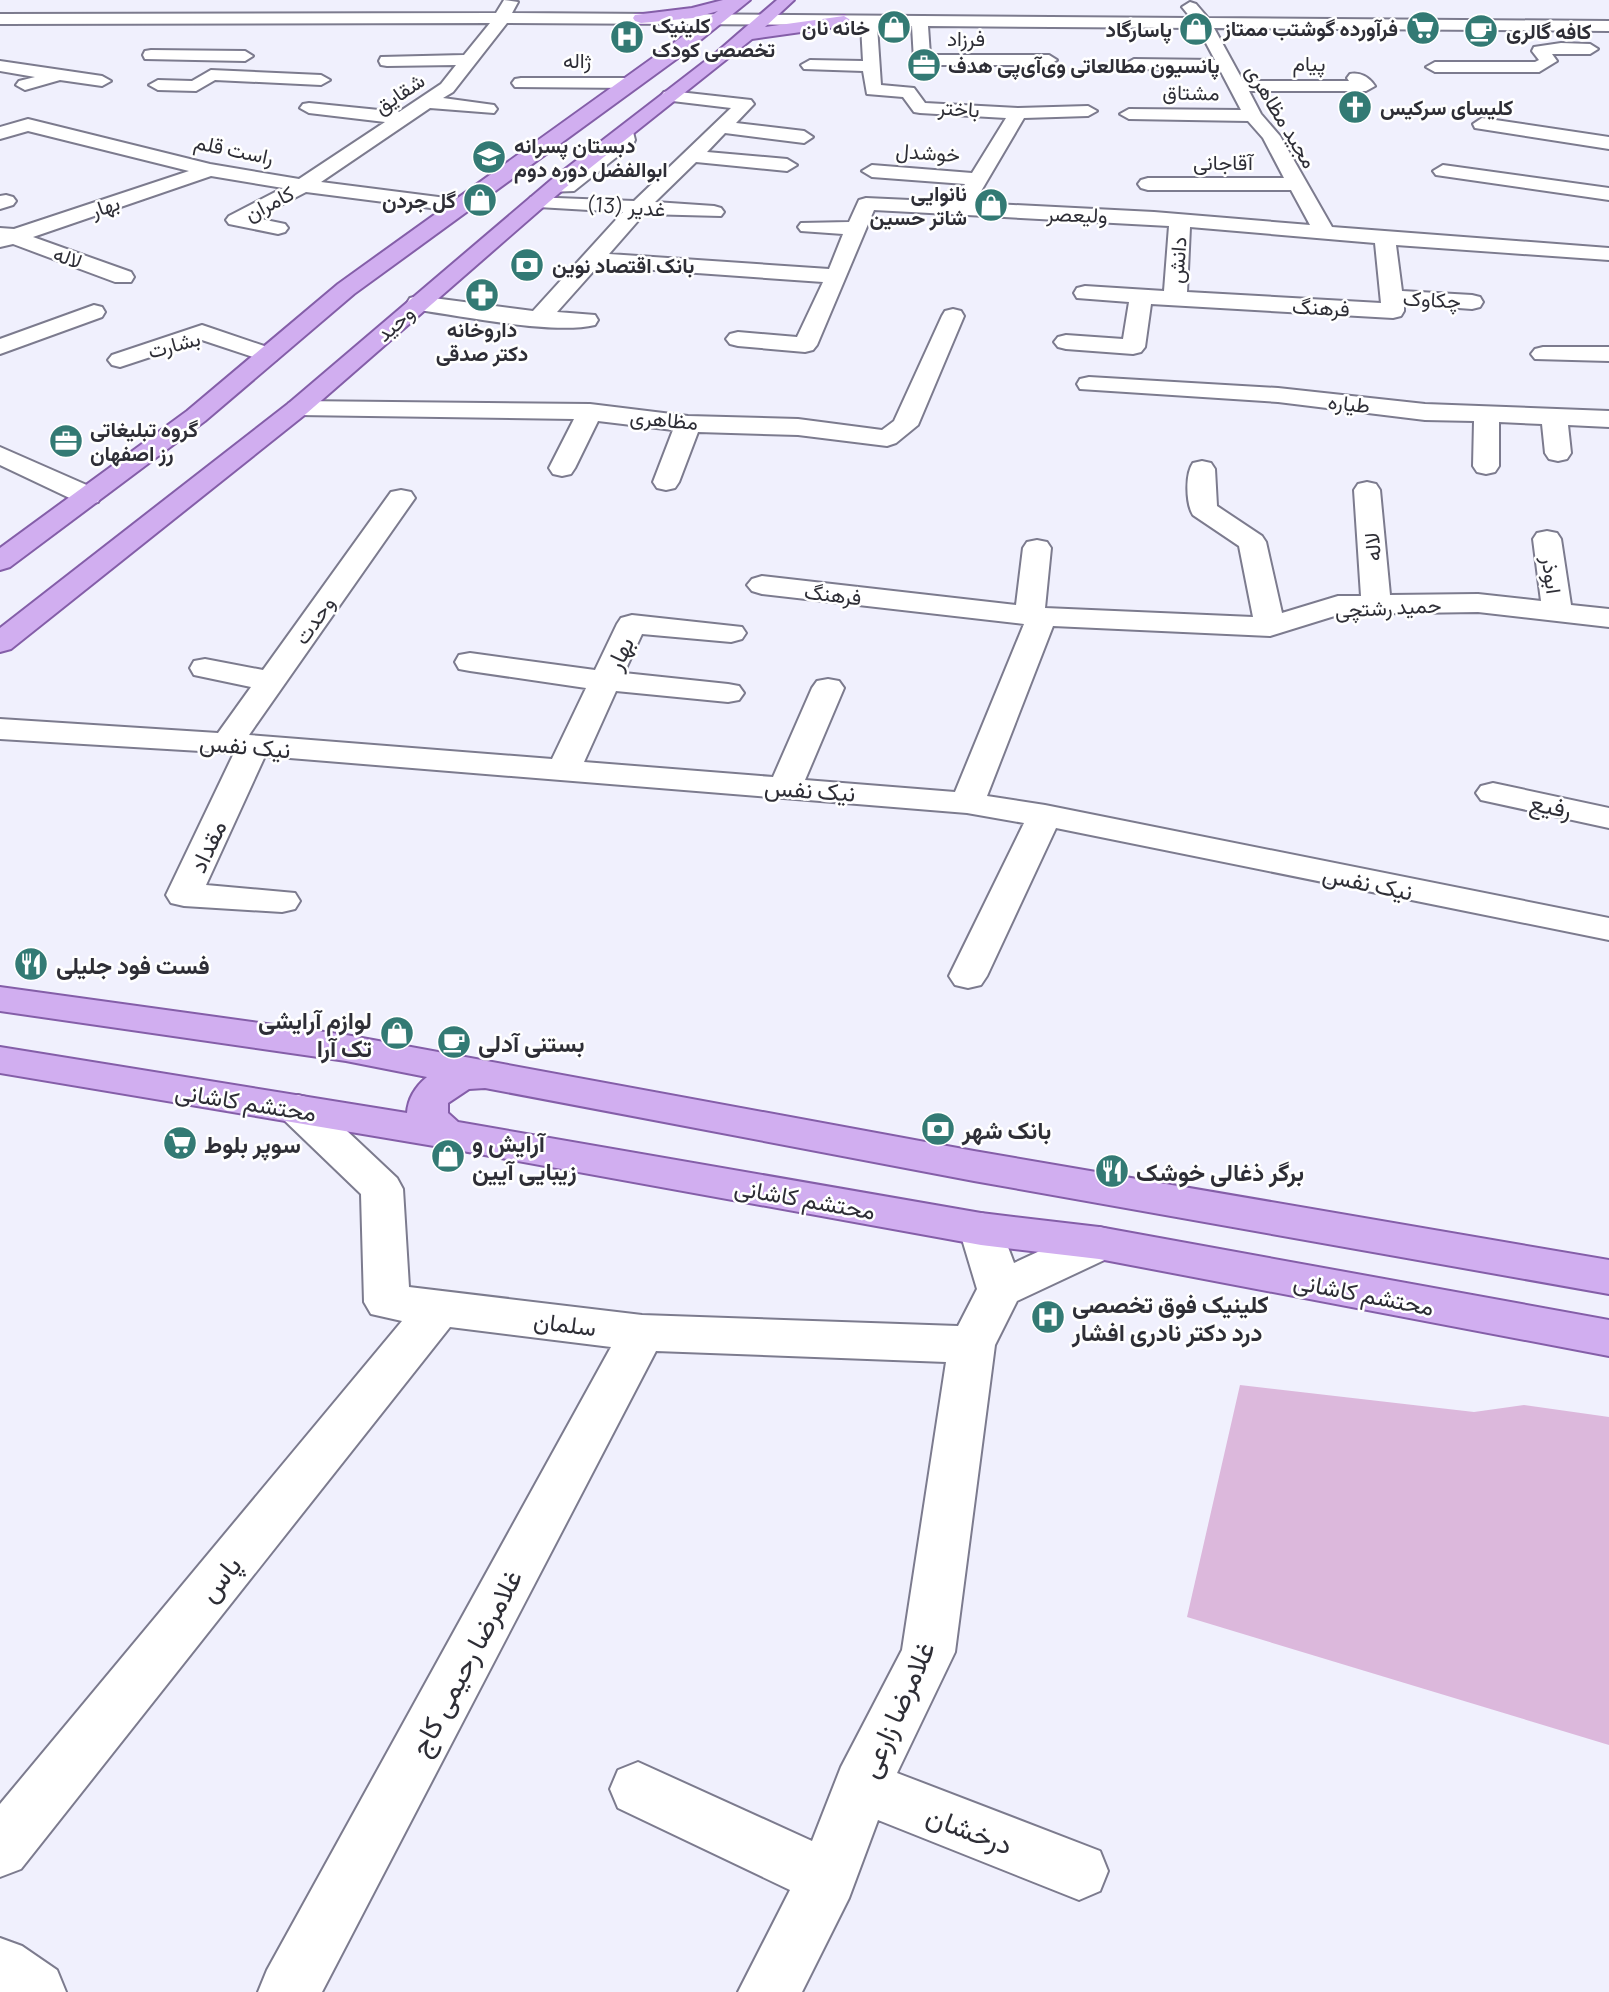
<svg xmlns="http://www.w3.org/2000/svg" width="1609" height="1992" viewBox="0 0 1609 1992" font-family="Manrope,Vazirmatn,sans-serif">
  <rect width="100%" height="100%" fill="#f0f0fd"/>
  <path fill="#dcb8dc" d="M1240,1385L1474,1412L1524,1405L1609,1417V1745L1187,1617Z"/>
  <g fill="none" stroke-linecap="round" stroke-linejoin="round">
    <g stroke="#7c7b8e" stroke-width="4">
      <path id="minor" d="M504,0L518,2L512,13L1191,18L1182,7L1190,2L1196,4L1208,18L1609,21V31L1214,28L1243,81H1349L1347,78L1350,74C1360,72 1369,77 1375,86L1366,91H1249L1261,114L1280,136L1332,227L1609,248V260L1396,245L1402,291L1472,295L1480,297L1483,302L1480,307L1472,309L1404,304V311L1401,316L1393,318L1151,304L1145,347L1141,352L1133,354L1066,349L1058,347L1054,342L1058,337L1066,335L1123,339L1129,302L1077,298L1074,293L1077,288L1085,286L1164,291L1169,226L874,210L817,345L813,350L805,352L738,346L730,344L726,339L730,334L738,332L797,337L823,282L598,266L557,312L595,315L598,320L595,325C553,335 463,316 418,310L410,308L407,303L410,298L418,296L533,311L623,212L538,207L531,205L528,201L531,197L634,201L731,108L664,100L661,96L664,92L670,91L751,100L754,104L736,123L804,131L813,137L804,143L725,133L707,152L787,159L797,165L787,171L696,162L655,202L714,206L721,208L724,212L721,216L644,214L609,254L829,269L843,234L801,231L798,227L801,223L849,222L859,200L866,198L954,202L965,184L872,177L862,171L872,165L972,173L1006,118L920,113L914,112L903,97L867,94L863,71L804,69L801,65L810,60L863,61L861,25L507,23L453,92L443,98L494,105L497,109L494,113L430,108L321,182L462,200L469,202L472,206L469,210L462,212L306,192L256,218L285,224L288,228L285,232L278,234L229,224L226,220L229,216L283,188L211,176L33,237L131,272L134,277L131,282H115L13,244L0,247V228L14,229L189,171L28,131L0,139V127L28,119L210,164L299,179L385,122L309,113L300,108L303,104L309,103L399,112L441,84L456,65L387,66L381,65L379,61L381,57L464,55L490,23L0,24V14L496,13ZM877,26H912L914,60L922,65H1049L1057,60L1049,55H930L928,26L1198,28L1215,60L1134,59L1125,64L1134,69L1220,70L1241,110L1129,109L1120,114L1129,119L1248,121L1263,138L1284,178H1148L1141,180L1138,184L1141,188L1148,190H1291L1310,225L1154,212L974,203L1024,118L1088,116L1097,111L1088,106L1018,108L925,103L914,88L881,85ZM1190,227L1375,243L1381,303L1187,292Z
        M1561,43L1590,44L1598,49L1590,54H1552L1557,61L1539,72H1435L1426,67L1435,62H1535L1539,60L1532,51L1534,47Z
        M151,50L245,51L253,56L245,61L145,59L143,55L145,51Z
        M0,61L102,76L111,81L102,86L60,80L25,90L16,85L19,81L35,77L0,71Z
        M211,70L321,75L330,80L321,85L215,80L196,91L158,90L149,85L158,80L192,81Z
        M521,78H632L641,83L632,88L515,87L512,83L515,79Z
        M1482,118L1609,137V149L1475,128L1473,124Z
        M624,126L633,132L635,140L633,144L574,191L547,192L544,188L547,184L562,181L616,138L615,132Z
        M1443,165L1609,188V200L1436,175L1433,171Z
        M6,195L13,197L16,201L13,205L0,209V196Z
        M94,305L102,307L105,312L102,317L0,354V339Z
        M953,309L961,311L964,316L918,425L896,443L887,446L798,435L698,432L679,482L675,488L666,490L657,488L653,482L673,430L598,421L575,468L571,474L562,476L553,474L549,468L574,419L298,415L289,413L286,408L289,403L298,401L590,404L688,416L798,419L882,430L894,421L942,316L945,311Z
        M202,325L276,350L280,355L276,360L268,362L202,340L120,367L112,365L108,360L112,355Z
        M1543,347H1609V361L1535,359L1531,354L1535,349Z
        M1089,377L1278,388L1425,404L1609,411V427L1568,425L1571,453L1567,459L1558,461L1549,459L1545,453L1542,424L1499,422V466L1495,472L1486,474L1477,472L1473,466L1474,421L1425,420L1278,402L1080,389L1077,384L1080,379Z
        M0,447L98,490L101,496L98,502L88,504L78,502L0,465Z
        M1202,461L1211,463L1215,469L1217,506L1262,536L1266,542L1282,613L1338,596H1361L1354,490L1358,484L1367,482L1376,484L1380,490L1390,595L1478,594L1541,601L1533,539L1537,533L1547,531L1557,533L1561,539L1571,605L1609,609V627L1478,612L1341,614L1270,636L1053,626L987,796L1045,805L1609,918V940L1056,828L987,976L981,985L968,988L955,985L949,976L1024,823L967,813L265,756L206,885L295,893L300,901L295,909L282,912L184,906L171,903L166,895L234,753L0,739V719L218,733L251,687L194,675L190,668L194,661L205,659L263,670L391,492L401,490L411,492L415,498L249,735L552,759L586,688L470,671L459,669L455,662L459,655L470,653L595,670L617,624L621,618L632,615L742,627L746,633L742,639L731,642L642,634L624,673L728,684L739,686L744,693L739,700L728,702L616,691L584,762L773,777L812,688L817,681L828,679L839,681L844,688L805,780L955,792L1024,624L762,594L752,591L747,585L752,579L762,576L1016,605L1023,548L1027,542L1037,540L1047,542L1051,548L1045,608L1253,617L1239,546L1193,515C1186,504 1185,474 1193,463Z
        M1493,783L1609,808V828L1481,800L1476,793L1481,786Z
        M298,1095L313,1099L397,1178L403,1189L409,1287L642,1315L958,1326L977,1289L959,1229L965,1218L981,1213L997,1218L1014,1263L1083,1231L1099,1227L1115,1231L1121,1243L1115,1255L1017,1301L995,1345L955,1652L897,1773L1100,1851L1108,1871L1100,1891L1079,1900L878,1820L849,1898L802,1992H738L790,1890L618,1808L610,1789L618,1770L638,1762L812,1841L841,1767L902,1650L946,1362L656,1351L322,1992H258L267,1970L611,1347L450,1327L21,1869L0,1877V1804L402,1321L371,1314L364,1302L361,1194L283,1119L277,1109L283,1099Z
        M0,1938L22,1946L57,1970L66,1992H0Z"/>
    </g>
    <g stroke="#845ea8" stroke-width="4">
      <path id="major" d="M723,0H750L682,55L354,294L205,421L10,567L0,570V548L187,411L338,284L718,11L693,18L641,23L635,21L633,18L635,15L692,8Z
        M777,0H794L765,27L844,16L852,21L844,26L752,39L565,188L307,413L11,649L0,652V628L289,403L551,180L717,52Z
        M0,987L346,1035L974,1151L1609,1260V1294L974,1181L485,1088L469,1089L448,1103V1113L458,1122L981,1213L1099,1227L1609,1320V1356L1099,1259L981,1245L446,1148L0,1073V1047L407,1113C408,1098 416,1086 427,1077L346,1061L0,1011Z"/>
    </g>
    <use href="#minor" fill="#fff" fill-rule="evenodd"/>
    <use href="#major" fill="#d1aef0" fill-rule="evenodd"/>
  </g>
  <defs>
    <g id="shop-disc" transform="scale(1.75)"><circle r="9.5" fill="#337a74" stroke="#fff"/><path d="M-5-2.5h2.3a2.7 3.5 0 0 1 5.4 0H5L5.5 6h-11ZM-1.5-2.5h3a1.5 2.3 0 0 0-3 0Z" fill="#fff"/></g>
    <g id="supermarket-disc" transform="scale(1.75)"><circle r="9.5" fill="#337a74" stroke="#fff"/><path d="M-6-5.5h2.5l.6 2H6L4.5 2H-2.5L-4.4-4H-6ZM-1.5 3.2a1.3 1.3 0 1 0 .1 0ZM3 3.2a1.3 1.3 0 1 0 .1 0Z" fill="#fff"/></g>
    <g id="cafe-disc" transform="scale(1.75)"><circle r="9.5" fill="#337a74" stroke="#fff"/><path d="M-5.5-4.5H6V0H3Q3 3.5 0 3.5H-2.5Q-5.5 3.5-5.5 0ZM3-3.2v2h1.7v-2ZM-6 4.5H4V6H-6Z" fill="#fff"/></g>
    <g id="hospital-disc" transform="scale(1.75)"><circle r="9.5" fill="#337a74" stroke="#fff"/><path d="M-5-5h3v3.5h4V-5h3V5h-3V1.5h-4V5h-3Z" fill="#fff"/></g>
    <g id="office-disc" transform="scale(1.75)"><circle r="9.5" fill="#337a74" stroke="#fff"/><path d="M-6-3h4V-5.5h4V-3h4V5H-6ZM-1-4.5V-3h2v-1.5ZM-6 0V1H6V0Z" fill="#fff"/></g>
    <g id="church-disc" transform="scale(1.75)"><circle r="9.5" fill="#337a74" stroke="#fff"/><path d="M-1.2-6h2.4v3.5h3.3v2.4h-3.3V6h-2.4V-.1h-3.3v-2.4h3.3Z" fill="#fff"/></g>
    <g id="school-disc" transform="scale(1.75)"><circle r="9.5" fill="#337a74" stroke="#fff"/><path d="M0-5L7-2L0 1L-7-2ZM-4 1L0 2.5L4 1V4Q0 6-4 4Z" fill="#fff"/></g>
    <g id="bank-disc" transform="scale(1.75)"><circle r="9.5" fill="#337a74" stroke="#fff"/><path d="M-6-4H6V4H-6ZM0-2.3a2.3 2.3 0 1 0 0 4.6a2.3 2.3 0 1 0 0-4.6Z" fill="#fff"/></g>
    <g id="pharmacy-disc" transform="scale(1.75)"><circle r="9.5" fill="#337a74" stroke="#fff"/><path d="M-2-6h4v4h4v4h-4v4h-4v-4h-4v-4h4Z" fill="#fff"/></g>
    <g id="restaurant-disc" transform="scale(1.75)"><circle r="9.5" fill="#337a74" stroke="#fff"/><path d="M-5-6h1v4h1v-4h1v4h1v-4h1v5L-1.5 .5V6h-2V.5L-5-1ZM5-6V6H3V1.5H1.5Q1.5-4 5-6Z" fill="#fff"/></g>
  </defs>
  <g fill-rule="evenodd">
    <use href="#shop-disc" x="894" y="27"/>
    <use href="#supermarket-disc" x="1423" y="28"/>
    <use href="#shop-disc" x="1196" y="29"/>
    <use href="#cafe-disc" x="1481" y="31"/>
    <use href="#hospital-disc" x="627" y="37"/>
    <use href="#office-disc" x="924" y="65"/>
    <use href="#church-disc" x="1355" y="107"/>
    <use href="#school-disc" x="489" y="157"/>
    <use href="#shop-disc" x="480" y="200"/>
    <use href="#shop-disc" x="991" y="205"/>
    <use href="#bank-disc" x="527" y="265"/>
    <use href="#pharmacy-disc" x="482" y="295"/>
    <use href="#office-disc" x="66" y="441"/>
    <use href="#restaurant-disc" x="31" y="964"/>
    <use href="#shop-disc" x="397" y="1033"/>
    <use href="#cafe-disc" x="454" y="1042"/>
    <use href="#bank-disc" x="938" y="1129"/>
    <use href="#supermarket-disc" x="180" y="1143"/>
    <use href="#shop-disc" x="448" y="1156"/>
    <use href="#restaurant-disc" x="1112" y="1171"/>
    <use href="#hospital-disc" x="1048" y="1317"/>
  </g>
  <g text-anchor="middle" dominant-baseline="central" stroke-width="5" stroke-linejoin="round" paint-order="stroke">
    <g font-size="21" font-weight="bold" fill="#2e2e36" stroke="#fff" text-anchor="start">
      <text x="652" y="25">کلینیک<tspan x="652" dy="24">تخصصی کودک</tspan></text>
      <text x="870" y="27" text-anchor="end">خانه نان</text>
      <text x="1398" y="28" text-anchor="end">فرآورده گوشتب ممتاز</text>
      <text x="1172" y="29" text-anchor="end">پاسارگاد</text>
      <text x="1506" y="31">کافه گالری</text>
      <text x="948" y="65">پانسیون مطالعاتی وی‌آی‌پی هدف</text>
      <text x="1380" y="107">کلیسای سرکیس</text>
      <text x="514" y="145">دبستان پسرانه<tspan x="514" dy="24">ابوالفضل دوره دوم</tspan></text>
      <text x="967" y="193" text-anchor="end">نانوایی<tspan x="967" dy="24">شاتر حسین</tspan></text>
      <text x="456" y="200" text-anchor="end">گل جردن</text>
      <text x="552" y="265">بانک اقتصاد نوین</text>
      <text x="482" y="329" text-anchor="middle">داروخانه<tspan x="482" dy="24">دکتر صدقی</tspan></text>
      <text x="90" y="429">گروه تبلیغاتی<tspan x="90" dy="24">رز اصفهان</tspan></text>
    </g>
    <g font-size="21" fill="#2e2e36" stroke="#fff">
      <text x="966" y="38">فرزاد</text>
      <text x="577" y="60">ژاله</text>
      <text x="1309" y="63">پیام</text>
      <text transform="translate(1191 92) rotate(1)">مشتاق</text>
      <text transform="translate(399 93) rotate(-34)">شقایق</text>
      <text transform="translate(959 108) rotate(4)">باختر</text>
      <text transform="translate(1282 116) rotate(59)">مجید مظاهری</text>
      <text transform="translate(234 149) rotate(12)">راست قلم</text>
      <text transform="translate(928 152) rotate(4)">خوشدل</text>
      <text x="1223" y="162">آقاجانی</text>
      <text transform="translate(269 203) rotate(-27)">کامران</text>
      <text transform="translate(105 206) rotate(-19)">بهار</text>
      <text transform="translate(626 206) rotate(4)">غدیر (13)</text>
      <text transform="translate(1077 214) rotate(2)">ولیعصر</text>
      <text transform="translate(68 257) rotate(20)">لاله</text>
      <text transform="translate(1177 260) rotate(-86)">دانش</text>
      <text transform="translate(1432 299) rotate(3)">چکاوک</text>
      <text transform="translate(1321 307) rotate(3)">فرهنگ</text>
      <text transform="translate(395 323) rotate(-41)">وحید</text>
      <text transform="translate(174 344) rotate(-15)">بشارت</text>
      <text transform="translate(1349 403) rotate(6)">طیاره</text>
      <text transform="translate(664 419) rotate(5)">مظاهری</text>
      <text transform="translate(1372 547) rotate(-94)">لاله</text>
      <text transform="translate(1552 575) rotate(82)">ابوذر</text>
      <text transform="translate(833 594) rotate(7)">فرهنگ</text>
      <text transform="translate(1388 607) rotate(-3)">حمید رشتچی</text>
      <text transform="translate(314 620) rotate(-55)">وحدت</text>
    </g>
    <g font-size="24" fill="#2e2e36" stroke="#fff">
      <text transform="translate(619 653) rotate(-65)">بهار</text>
      <text transform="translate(245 745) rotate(5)">نیک نفس</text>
      <text transform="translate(810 789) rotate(4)">نیک نفس</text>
      <text transform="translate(1551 805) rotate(12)">رفیع</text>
      <text transform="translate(207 846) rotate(-65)">مقداد</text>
      <text transform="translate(1368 882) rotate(12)">نیک نفس</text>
      <text transform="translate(246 1101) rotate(9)">محتشم کاشانی</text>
      <text transform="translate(805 1198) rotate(10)">محتشم کاشانی</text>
      <text transform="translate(1364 1293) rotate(11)">محتشم کاشانی</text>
      <text transform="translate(565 1323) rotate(7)">سلمان</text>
    </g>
    <g font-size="24" font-weight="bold" fill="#2e2e36" stroke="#fff" text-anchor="start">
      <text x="56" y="964">فست فود جلیلی</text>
      <text x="372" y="1019" text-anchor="end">لوازم آرایشی<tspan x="372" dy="28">تک آرا</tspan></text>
      <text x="478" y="1042">بستنی آدلی</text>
      <text x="962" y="1129">بانک شهر</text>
      <text x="472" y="1142">آرایش و<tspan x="472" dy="28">زیبایی آیین</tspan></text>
      <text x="204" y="1143">سوپر بلوط</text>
      <text x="1136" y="1171">برگر ذغالی خوشک</text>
      <text x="1072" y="1303">کلینیک فوق تخصصی<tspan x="1072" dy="28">درد دکتر نادری افشار</tspan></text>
    </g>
    <g font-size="28" fill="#2e2e36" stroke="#fff">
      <text transform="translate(219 1578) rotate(-51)">پاس</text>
      <text transform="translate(465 1662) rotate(-62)">غلامرضا رحیمی کاج</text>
      <text transform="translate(896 1709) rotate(-66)">غلامرضا زارعی</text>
      <text transform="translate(970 1829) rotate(21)">درخشان</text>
    </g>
  </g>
</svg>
